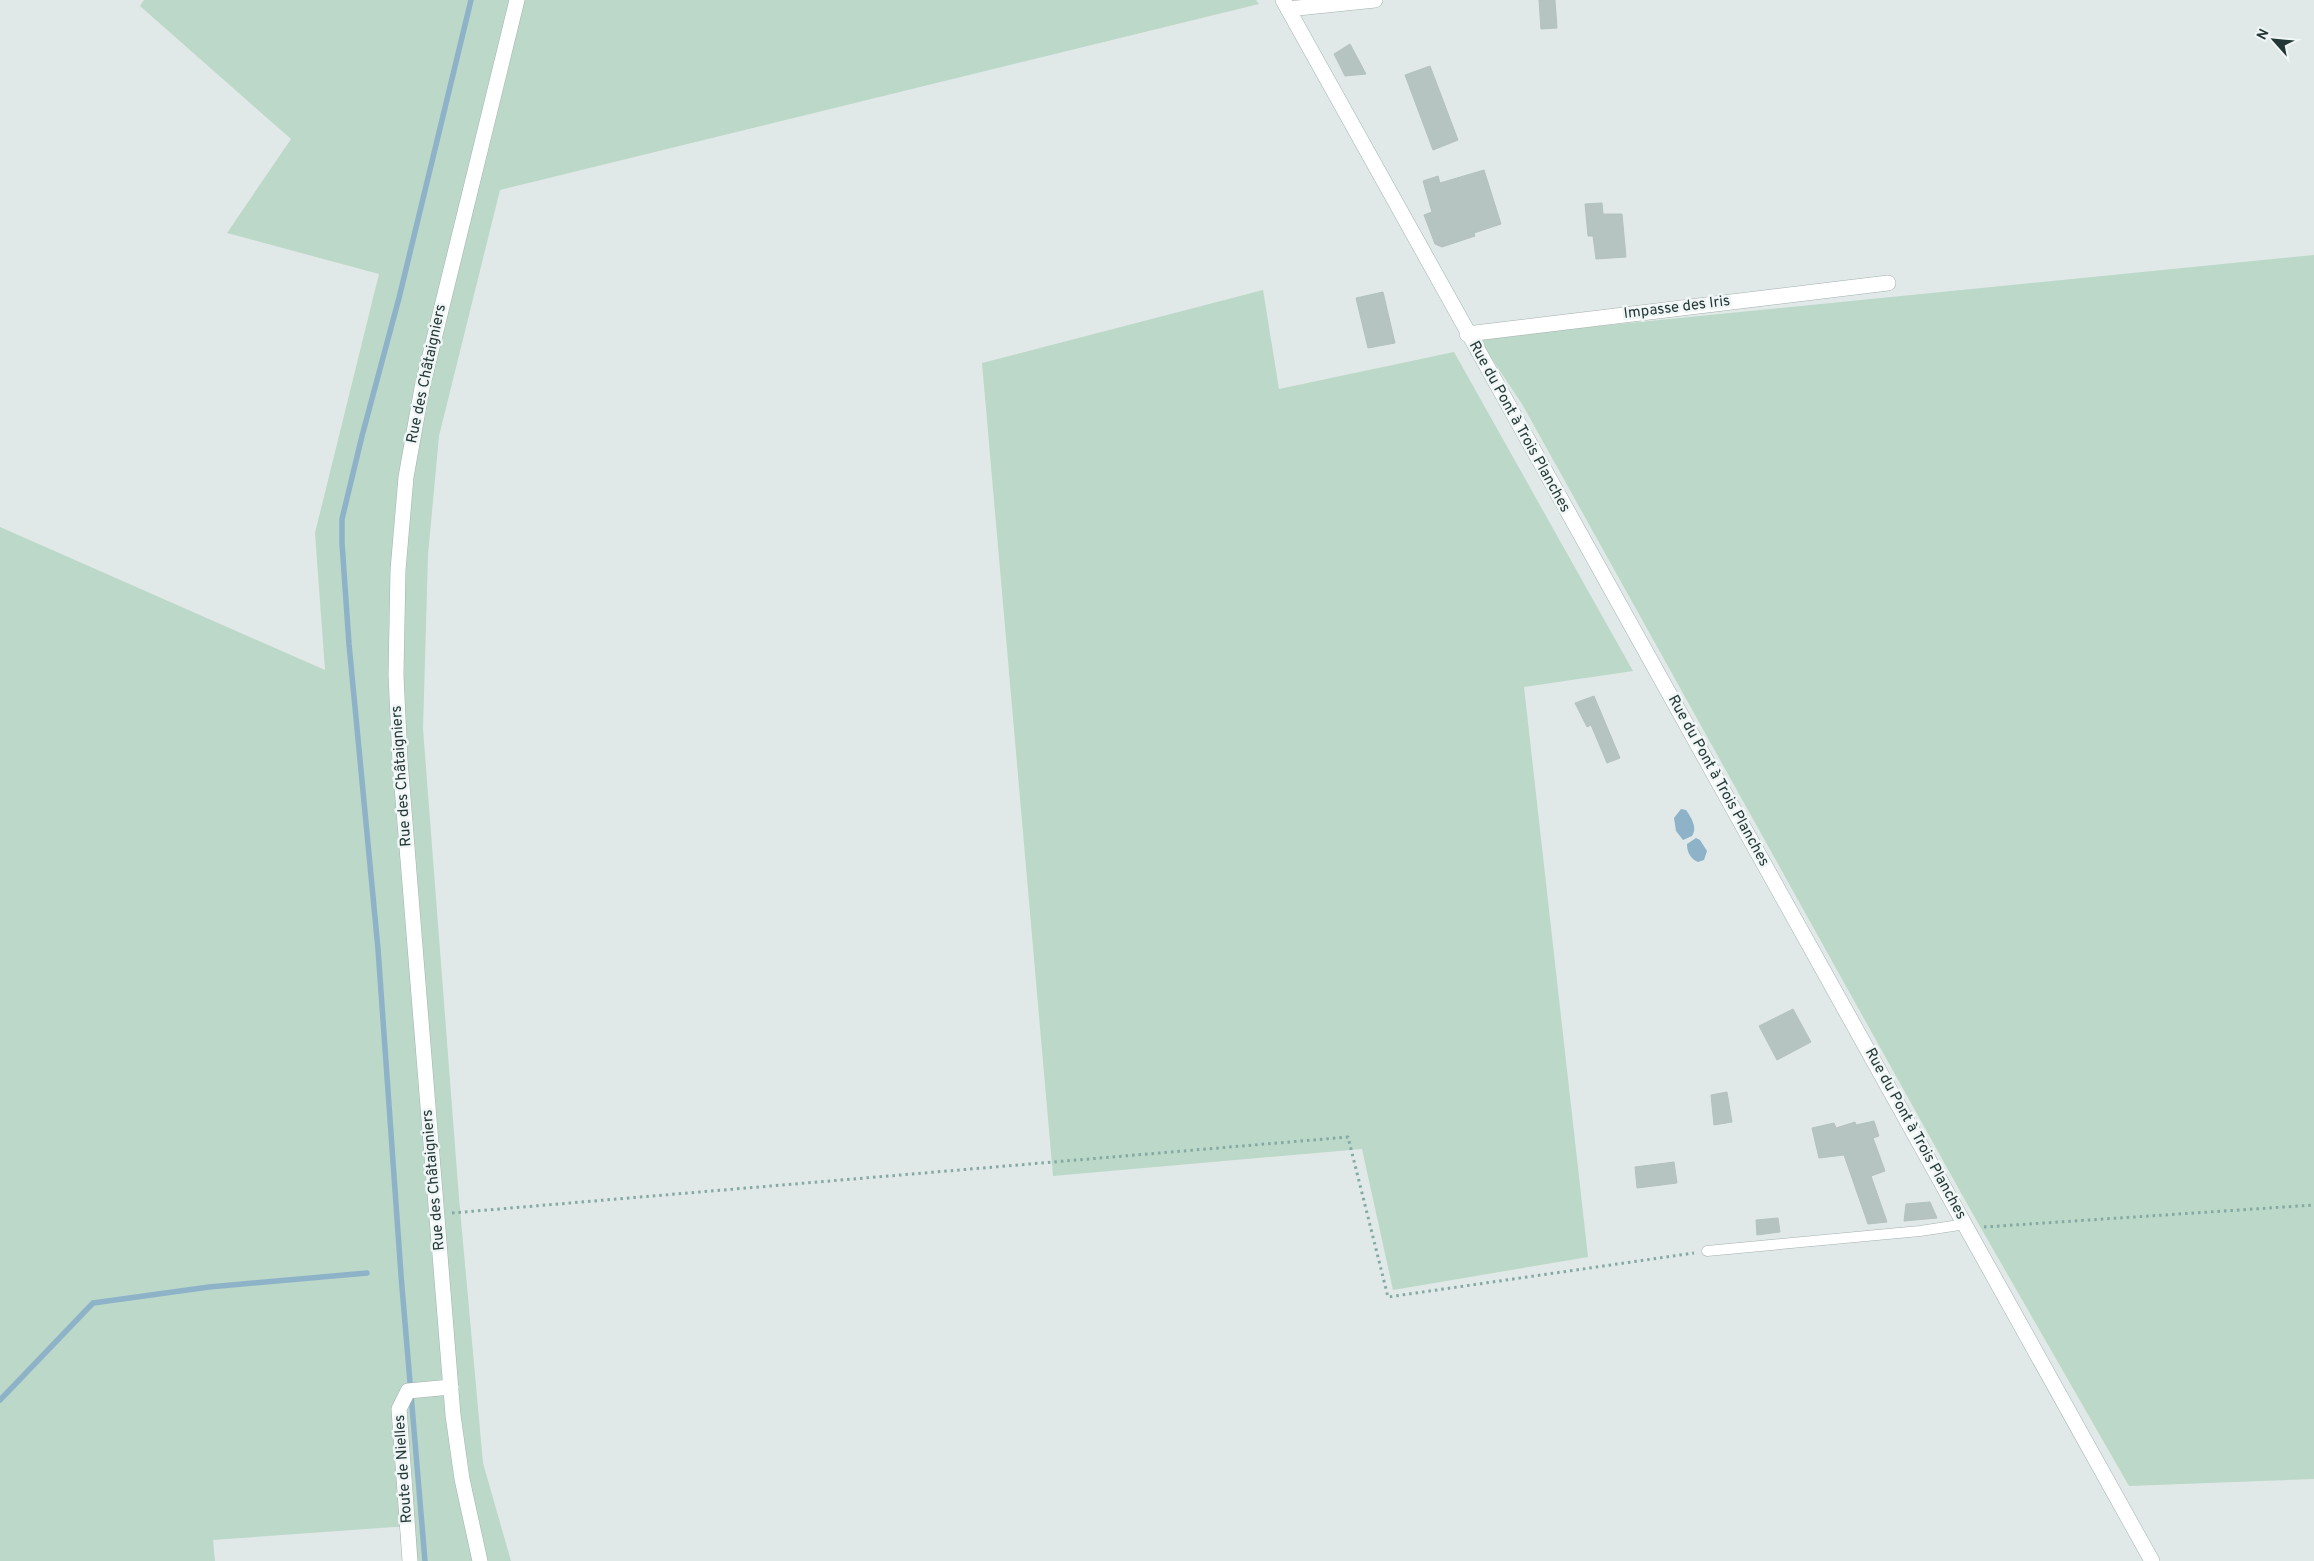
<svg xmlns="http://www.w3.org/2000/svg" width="2314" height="1561" viewBox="0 0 2314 1561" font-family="Overpass,sans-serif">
  <rect width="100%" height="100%" fill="#e0e9e7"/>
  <path fill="#bcd8c9" d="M144,0H1256L1259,4L500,190L439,436L428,555L423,729L459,1198L483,1463L511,1561H417L414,1527H394L213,1540L215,1561H0V527L325,670L315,533L379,274L227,233L291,139L140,6Z
    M2314,255V1479L2129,1486L1970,1209L1522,404L1478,338Z
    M1263,290L1279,389L1454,352L1633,671L1524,687L1588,1257L1393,1290L1362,1149L1053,1176L982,363Z"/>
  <path fill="#8eb3c8" d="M1681,809L1686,810C1691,817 1698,828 1692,836L1683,840L1676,831L1674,818Z
    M1696,838L1700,840L1707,851L1704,860L1698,862C1691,859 1687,853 1687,844Z"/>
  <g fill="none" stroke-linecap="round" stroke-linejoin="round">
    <path stroke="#8eb3c8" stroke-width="5.5" d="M0,1400L93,1303L209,1287L367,1273
      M425,1561L401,1275L378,949L349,644L342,543V519L362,436L399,298L471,0"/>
  </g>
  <path fill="#b6c4c1" stroke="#b4c2bf" d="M1539,0H1555L1557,28L1541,29Z
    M1350,44L1366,74L1345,76L1334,54Z
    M1430,66L1458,140L1433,150L1405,75Z
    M1484,170L1501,224L1474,233L1475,236L1442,247L1435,244L1424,215L1432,212L1423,181L1438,176L1440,183Z
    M1602,203L1603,214H1622L1626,257L1596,259L1593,236H1588L1585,204Z
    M1383,292L1395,343L1368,348L1356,298Z
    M1594,696L1620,758L1607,763L1591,725L1587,727L1575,703Z
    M1793,1009L1811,1042L1777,1060L1759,1026Z
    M1727,1092L1732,1122L1714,1125L1711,1095Z
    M1874,1121L1879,1136L1873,1138L1885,1171L1871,1176L1887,1222L1868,1224L1844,1155L1819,1158L1812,1128L1834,1123L1836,1128L1855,1122L1856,1125Z
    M1674,1162L1677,1183L1637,1188L1635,1167Z
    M1930,1202L1937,1218L1904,1221L1906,1204Z
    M1778,1218L1780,1232L1757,1235L1756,1220Z"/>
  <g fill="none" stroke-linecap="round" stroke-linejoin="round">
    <g stroke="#a4b0ae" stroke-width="11">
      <path id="lane" d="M1707,1251L1920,1231L1966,1224"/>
    </g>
    <g stroke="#a4b0ae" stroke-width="16">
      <path id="street" d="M1288,9L1375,0
        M1467,334L1888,283
        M410,1561L399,1409L408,1391L451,1387"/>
    </g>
    <g stroke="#a1b4b1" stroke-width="16">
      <path id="secondary" d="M1283,0C1571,521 1863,1040 2152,1561
        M480,1561L462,1479L453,1415L400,761L396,675L398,570L406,477L422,388L517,0"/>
    </g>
    <path stroke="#84a9a5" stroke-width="3" stroke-dasharray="2.5 4" stroke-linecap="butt" d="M452,1213L1348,1137L1388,1297L1694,1253
      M1984,1227L2314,1205"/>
    <use href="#lane" stroke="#fff" stroke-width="10"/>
    <use href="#street" stroke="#fff" stroke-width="15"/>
    <use href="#secondary" stroke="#fff" stroke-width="15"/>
  </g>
  <g text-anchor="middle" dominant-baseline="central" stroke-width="5" stroke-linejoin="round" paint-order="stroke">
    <g font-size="15" fill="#233836" stroke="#f0f6f5">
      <text transform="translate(1677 308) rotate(-7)">Impasse des Iris</text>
      <text transform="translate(427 374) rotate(-78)">Rue des Châtaigniers</text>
      <text transform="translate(1519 427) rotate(61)">Rue du Pont à Trois Planches</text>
      <text transform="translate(402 776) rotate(-94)">Rue des Châtaigniers</text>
      <text transform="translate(1718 781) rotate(61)">Rue du Pont à Trois Planches</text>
      <text transform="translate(1915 1134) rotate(61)">Rue du Pont à Trois Planches</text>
      <text transform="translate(434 1180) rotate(-95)">Rue des Châtaigniers</text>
      <text transform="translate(404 1469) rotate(-94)">Route de Nielles</text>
    </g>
  </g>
  <g transform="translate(2274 40) rotate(297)" stroke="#f0f6f5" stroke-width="4" paint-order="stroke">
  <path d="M0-4L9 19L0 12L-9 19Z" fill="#233836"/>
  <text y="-8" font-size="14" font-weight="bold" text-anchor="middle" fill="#233836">N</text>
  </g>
</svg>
